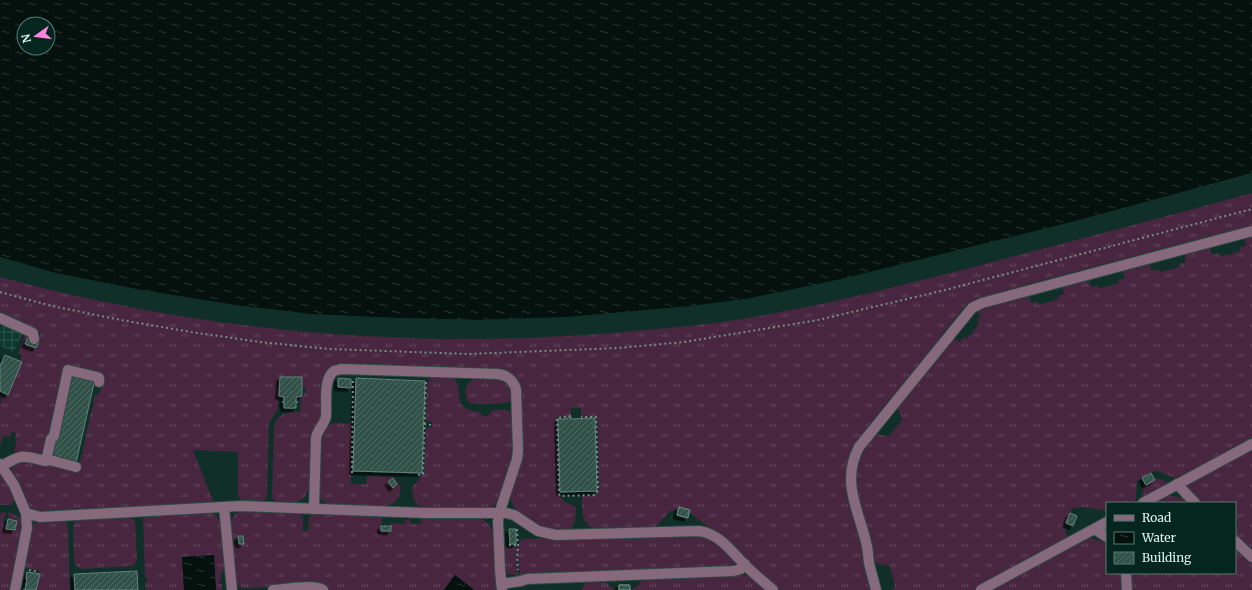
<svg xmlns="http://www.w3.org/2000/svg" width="1252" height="590" viewBox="0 0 1252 590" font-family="Merriweather,serif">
  <defs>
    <pattern id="industrial-grid" width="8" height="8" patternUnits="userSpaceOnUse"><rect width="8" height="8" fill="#0d3930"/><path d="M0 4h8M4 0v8" fill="none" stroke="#30564e"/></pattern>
    <pattern id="grass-tufts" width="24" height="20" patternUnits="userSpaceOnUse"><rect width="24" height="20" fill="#48263f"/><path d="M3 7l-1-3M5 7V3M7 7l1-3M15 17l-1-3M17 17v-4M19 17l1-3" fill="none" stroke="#62465b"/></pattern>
    <pattern id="water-ripples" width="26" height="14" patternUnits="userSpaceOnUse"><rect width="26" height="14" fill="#04110d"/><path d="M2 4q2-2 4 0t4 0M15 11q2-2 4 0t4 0" fill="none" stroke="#283431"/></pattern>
    <pattern id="building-hatch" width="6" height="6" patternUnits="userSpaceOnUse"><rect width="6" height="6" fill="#315149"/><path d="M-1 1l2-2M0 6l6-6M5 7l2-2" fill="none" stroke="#4f6a64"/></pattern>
    <filter id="shadow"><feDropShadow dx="-3.5" dy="3.5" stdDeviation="0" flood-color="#0009"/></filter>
  </defs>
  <rect width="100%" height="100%" fill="#0f2f28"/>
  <path fill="url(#industrial-grid)" d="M3,322L23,332L14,352L0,346V329Z"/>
  <path fill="url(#grass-tufts)" d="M1252,193V225L1021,286L1018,291L970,306L967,304L940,337L942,340L893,401L890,399L866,429L868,431L851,457L864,545V565L870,590H781L721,537L689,512L690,510L679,507V509L670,511L654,529H595C580,523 582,510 582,496H594L599,491L597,417H581V408H571V416L556,418L558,494L565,502L576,507C576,518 576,529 564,532C556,530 546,529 538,526C526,519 510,509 510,494L519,461L513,378L335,366L323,411L310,487C308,492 306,496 302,499C295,505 277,507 272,497L274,429C276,413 287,412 300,412L301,396H304V393H305L306,388L302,387V377H279L278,409L269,423L267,496L263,502L243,501L240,499L238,494V452L193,450L214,503L42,513C39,512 35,512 33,510C26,504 11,476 12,468L16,463L23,461L80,469L81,467H79L92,408L94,407L93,403L95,395H98C102,389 103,378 99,372L81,368L52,436L40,455L14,451L17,439H15L16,433L11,432L10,437L3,436L0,447V404L2,399L0,397L1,395L7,397L22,362L20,361L22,355L18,353L26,333L29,334L30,347L36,348L39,342L37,341L41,333L0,315V277C208,333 420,351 634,331C668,328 702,325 736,320C829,305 920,281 1011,257C1091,236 1172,215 1252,193Z
    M1252,234V440L1180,479C1170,478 1164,472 1155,471L1137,481L1136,499L1134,503H1107V511L1083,507L1072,508L1064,527L1068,538L974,590H892L895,587L890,566L875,563L855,494L857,458L875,434L889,436L902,420L897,406L952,337L959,342L964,337L966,339L970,334H972L979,323L977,320L981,315L975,310L1028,294L1031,303L1037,302L1038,305L1059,299L1058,296L1064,294L1062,285L1088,278L1091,287L1098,285L1099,288L1112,286V285L1119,283L1118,280L1125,278L1123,269L1149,262L1152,271L1159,269L1160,272L1180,267L1179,264L1186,262L1184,252L1210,246L1212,255L1219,253L1220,256L1233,254V253L1240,251V247L1246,246L1244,237Z
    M429,375C435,375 445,374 451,377C468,385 447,409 479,412L483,416H488C491,408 506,408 512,413L514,454L498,502L489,509L423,508C412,503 414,497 412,487L420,479V475H424L426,428L432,427V422L426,421L427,382H429Z
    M478,377L502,378L511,387C512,391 513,396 511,400C508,405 476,405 470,403C461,394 466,381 478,377Z
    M335,423L352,424L351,484H366L367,476L393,477L401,487C400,492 400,496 396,501C386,511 346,505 330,504C325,503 321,500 319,495L320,438L326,426Z
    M1252,447V553L1236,538V531L1238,522L1235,517V503H1199L1185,486L1186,484Z
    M0,473C7,478 15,492 14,501L11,505H0Z
    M1154,479H1159L1172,484L1142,500L1143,487Z
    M1163,496C1173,495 1183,497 1190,503H1149Z
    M243,511L299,513L303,517V531H308L309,518L314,513L382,516L381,531H390L391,523L405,524V520H410L411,524H421L420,517L482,519L489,524L493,531L497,590H474L455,575L444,590H328C317,577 259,590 241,588L235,580L232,544H244L243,536H238V541L232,542L230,521L235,514Z
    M6,512L3,524L6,525L5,529L15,531L17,520L8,518L9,512L19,517L24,523L11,590H0V513Z
    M204,512C210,513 215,513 218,518C224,525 224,560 225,571L221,572V580H219L220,584H222V590H216L214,555L182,557L184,590H146L145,583L147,582V578H145L143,519L144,516L147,515Z
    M130,516L135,521L137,560L133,566L82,569L77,567L74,562L73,529L75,519Z
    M65,520L68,528L70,590H36L40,571L22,567L31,526L40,521Z
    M690,534L713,538L735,561V564L729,568L521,576C518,565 514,548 522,539Z
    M1088,537L1107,543V573H1122L1124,590H988Z
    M1235,545L1252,561V590H1130L1129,573H1235Z
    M517,546L516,563L519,576L505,573L503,547Z
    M740,574L748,576L765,590H631L636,587L645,578Z
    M587,581H605L612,588L616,590H581Z"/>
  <path fill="url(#water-ripples)" fill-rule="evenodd" d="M0,0H1252V173L1076,221L841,279L746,299L691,306L568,317L482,320L395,318L310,314L235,305L141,290L55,273L0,257ZM24,24H48V48H24Z
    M214,555L216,590H184L182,557Z
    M455,575L474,590H444Z"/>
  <path fill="#0f2f28" d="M1252,173V175L1076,223L893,269L816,287L746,301L691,308L568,319L482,322L394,320L310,316L235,307L140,292L54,275L0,259V257L55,273L141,290L235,305L310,314L395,318L482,320L568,317L691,306L746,299L816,285L892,267L1076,221Z"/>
  <path fill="url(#building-hatch)" stroke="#608178" filter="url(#shadow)" d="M28,337L39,342L36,348L25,344Z
    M5,355L22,362L8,395L0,391V366Z
    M71,374L95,379L76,463L52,458Z
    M280,377H302V396L296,397V402H298H296V408H291V409L290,408H284V402H282L284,401V397L279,396Z
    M338,378L351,379V388L338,387Z
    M356,378L425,381L422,473L353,471Z
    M568,417H571V419L595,418L597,491L560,492L558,419H568Z
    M1151,473L1155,480L1146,485L1142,478Z
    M393,478L397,484L393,488L388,482Z
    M679,507L690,510L688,518L677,515Z
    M679,507L690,510L687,518L677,515Z
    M1070,513L1077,516L1073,526L1066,523Z
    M8,519L17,521L15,530L6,529Z
    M381,526H391V531H381Z
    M509,529H516V544H510Z
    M238,536H243L244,544H239Z
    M137,571L138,590H75L74,574Z
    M27,572L40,574L36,590H23H25L27,579H26Z
    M619,585H629L630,590H619Z
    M619,585H630V590H619Z"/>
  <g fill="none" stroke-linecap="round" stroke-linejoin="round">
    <g stroke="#2c4a44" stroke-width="12">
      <path id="minor" d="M0,318L33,333L34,339
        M46,461L50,460L76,467
        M0,464L14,485L26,513L27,528L15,590
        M2,466C23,453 23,456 46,461L51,439L54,436L68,370L97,377L99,378V382
        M1177,484L1195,503
        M1143,503L1252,444
        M224,507L232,590
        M314,509L316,438C317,430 325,424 326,416C327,403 323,379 334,371L341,369L498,374C507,375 513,380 516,389L518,450L517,459L499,514L498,521L500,570L502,590
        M26,513L40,517L241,506L425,513H506L514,515L538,531L556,535L699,531C720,534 731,551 745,565C754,574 764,582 773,590
        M1094,529L1107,537
        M1235,541L1252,557
        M1126,573L1127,590
        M501,584L521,581L527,579L733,571L741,569L745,564
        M273,590C285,589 314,584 323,590
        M876,590C874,581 871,572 869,563C868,556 868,549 866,542C858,509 841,481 859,447L972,308L982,303L1252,231
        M981,590L1107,522"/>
    </g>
    <path stroke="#758e88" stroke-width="2" stroke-dasharray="2 3" stroke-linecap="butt" d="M0,292L52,306L121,320L191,332L260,342L330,349L468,354L618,348L684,342L818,320L945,290L1252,209
      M571,416L557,418L559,494L560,496L594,495L598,491L596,417H581
      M424,424L432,425
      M352,473L353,379
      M418,475L423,474L426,381
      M517,529L518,546L517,559L518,570
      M509,545H518
      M29,570L39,572"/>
    <use href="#minor" stroke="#86697d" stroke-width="10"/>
  </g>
  <rect x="1106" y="502" width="130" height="72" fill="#05251f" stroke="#5d7771"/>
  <rect x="1114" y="515" width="20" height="6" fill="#86697d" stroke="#5d7771"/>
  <text x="1142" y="522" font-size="12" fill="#e0f2ed">Road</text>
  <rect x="1114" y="532" width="20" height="12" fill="url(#water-ripples)" stroke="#5d7771"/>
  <text x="1142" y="542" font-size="12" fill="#e0f2ed">Water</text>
  <rect x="1114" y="552" width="20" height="12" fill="url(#building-hatch)" stroke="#5d7771"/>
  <text x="1142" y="562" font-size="12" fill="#e0f2ed">Building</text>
  <g transform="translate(36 36) rotate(256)"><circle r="19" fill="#05251f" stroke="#5d7771"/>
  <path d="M0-3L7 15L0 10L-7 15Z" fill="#ff85de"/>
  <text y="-6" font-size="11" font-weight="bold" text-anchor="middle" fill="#e0f2ed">N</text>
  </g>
</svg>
